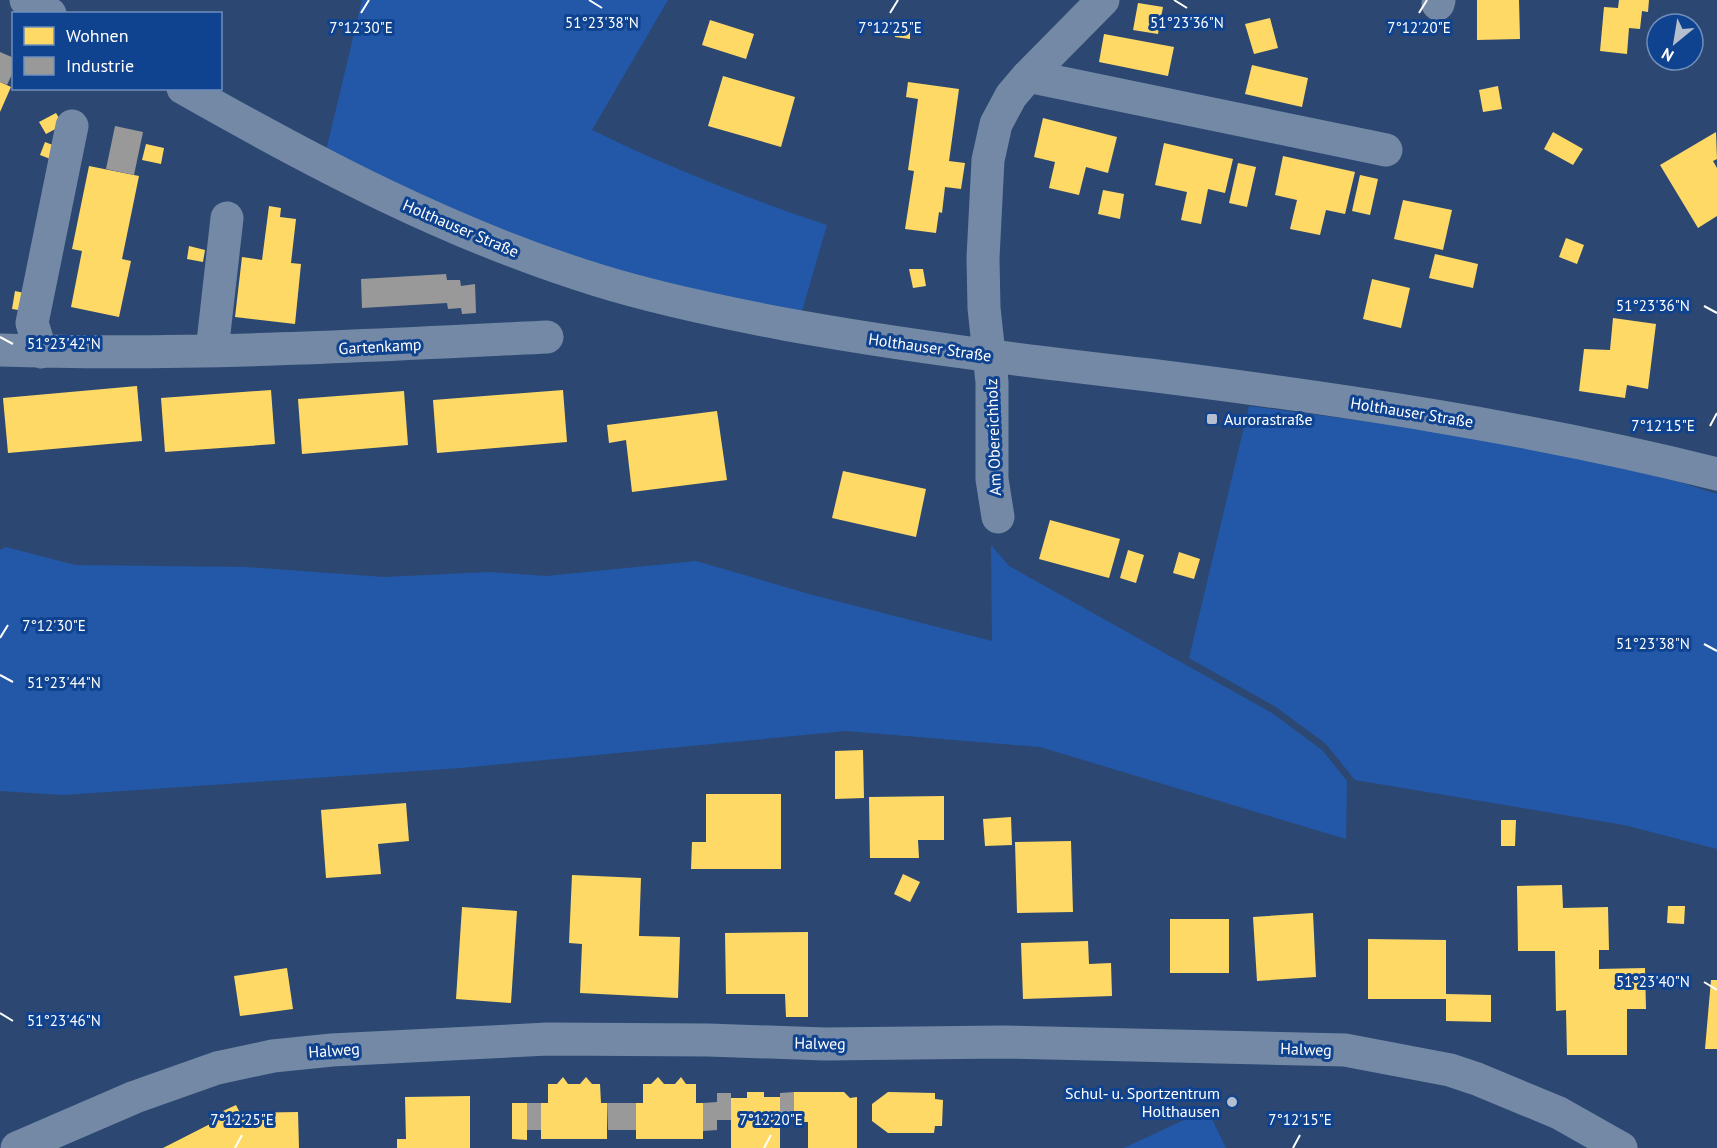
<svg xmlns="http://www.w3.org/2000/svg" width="1717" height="1148" viewBox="0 0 1717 1148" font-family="'PT Sans',sans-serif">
  <rect width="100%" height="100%" fill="#2c4872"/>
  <path fill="#2258a7" d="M362,0H668L592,130C668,167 746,198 827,225L800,318L598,271L449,209L326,151Z
    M1249,406L1439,431L1619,463L1717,494V849L1624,825L1355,780L1326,744L1276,707L1189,658Z
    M991,545L1009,566L1272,713L1322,750L1347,781L1346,839L1040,747L846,731L461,768L63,795L0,791V550L6,547L75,565L246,567L384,577L490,572L546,576L696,561L809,594L992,641Z
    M1207,1109L1226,1148H1124Z"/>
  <path fill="#ffd966" d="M1477,0H1519L1520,39L1477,40Z
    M1619,0H1649L1648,12L1642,11L1640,29L1629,28L1627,54L1600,51L1604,7L1618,8Z
    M1138,3L1163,7L1158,34L1133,30Z
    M1270,18L1278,48L1254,54L1245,24Z
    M710,20L754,34L746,59L702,45Z
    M896,29L910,30V39L895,37Z
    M1104,34L1174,47L1168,76L1099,62Z
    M1252,65L1308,78L1302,107L1245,94Z
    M723,76L795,97L781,147L708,126Z
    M0,82L11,87L0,112Z
    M908,82L959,89L949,161L965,163L961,189L945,187L942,213L939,212L936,233L905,229L914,171L908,170L918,99L906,97Z
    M1498,86L1502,109L1483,112L1479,90Z
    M56,113L63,125L46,134L39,122Z
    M1043,118L1117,137L1108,173L1086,167L1079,195L1049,188L1055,162L1034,157Z
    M1553,132L1583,149L1573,165L1544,149Z
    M1716,132L1717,159L1713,161L1717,168V216L1698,228L1660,165Z
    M45,142L58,147L53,160L40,155Z
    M1164,143L1233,159L1225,193L1208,189L1201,224L1181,220L1187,192L1155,185Z
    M146,144L164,148L161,164L142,160Z
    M1283,156L1355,172L1345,214L1326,210L1320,235L1290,229L1297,200L1275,195Z
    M1238,163L1256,167L1247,207L1229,203Z
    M89,166L139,176L122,259L131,261L119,317L71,307L82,251L72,249Z
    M1360,175L1378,179L1370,215L1352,211Z
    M1103,190L1124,194L1120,219L1098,214Z
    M1403,200L1452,210L1443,250L1394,239Z
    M269,206L281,208L280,217L296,219L291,263L301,264L295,324L235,317L242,257L262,260Z
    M1566,238L1584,245L1577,264L1559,257Z
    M189,246L205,250L203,262L187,259Z
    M1435,254L1478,264L1473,288L1429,278Z
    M909,269H923L926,286L913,288Z
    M1372,279L1410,288L1401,328L1363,319Z
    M15,291L29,294L25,311L12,309Z
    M1613,318L1656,324L1648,389L1627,385L1625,398L1579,391L1584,349L1610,350Z
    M137,386L142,441L8,453L3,398Z
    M271,390L275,444L165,452L161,398Z
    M563,390L567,442L437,453L433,400Z
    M404,391L408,445L302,454L298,399Z
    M717,411L727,480L632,492L626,440L609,443L607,425Z
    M843,471L926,489L916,537L832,518Z
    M1050,520L1120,539L1109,578L1039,559Z
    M1128,550L1144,555L1136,583L1120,578Z
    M1179,552L1200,559L1194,579L1173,573Z
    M863,750L864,798L835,799V751Z
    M706,794H781V869H691L692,842H706Z
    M944,796V840H918L919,858H870L869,797Z
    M406,803L409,841L378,844L381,874L326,878L321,810Z
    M1011,817L1012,845L985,846L983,819Z
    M1501,820H1516L1515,846H1501Z
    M1071,841L1073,912L1017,913L1015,842Z
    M903,874L920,882L910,902L894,894Z
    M572,875L641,878L639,936L680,937L678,998L580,993L582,944L569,943Z
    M1562,885L1563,908L1608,907L1609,950H1599V969L1645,968L1646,1009H1627V1055H1567L1566,1010L1556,1011L1555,951H1518L1517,886Z
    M1668,906H1685L1684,924L1667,923Z
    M462,907L517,911L511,1003L456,999Z
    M1313,913L1316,977L1257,981L1253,917Z
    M1170,919H1229V973H1170Z
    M808,932V1017H786L785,994H726L725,933Z
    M1368,939L1446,940V994L1491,995V1022L1446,1021V999H1368Z
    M1088,941L1089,964L1111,963L1112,996L1023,999L1021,943Z
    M287,968L293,1009L240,1016L234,976Z
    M1711,980H1717V1049H1705Z
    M563,1077L568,1084H580L586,1077L592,1084H600L601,1103H607V1139H541V1103H548V1084H557Z
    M658,1077L664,1084H675L681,1077L686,1084H696V1103H703V1139H636V1103H643V1084H651Z
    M747,1092H764V1097H780V1148H731V1098H747Z
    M794,1092H844L850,1098L857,1097V1148H808V1122H794Z
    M888,1092L935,1093V1099L943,1100L942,1126H935L934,1133H888L872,1121V1104Z
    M470,1096V1148H397V1139H406L405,1097Z
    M512,1103H527V1140L512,1139Z
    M236,1105L240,1113L298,1112L299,1148H163L212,1123L210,1117Z"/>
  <path fill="#999" d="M0,52L14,58V70L7,85L0,82Z
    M115,126L143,132L134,175L106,169Z
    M446,274L447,280H460L461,286L475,284L476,313L462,314L461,308L448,309L447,303L362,308L361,279Z
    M794,1092V1120H780V1093Z
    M717,1093H731V1120H717V1130L703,1131V1103L717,1102Z
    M527,1103H541V1130H527Z
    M607,1103H636V1130H608Z"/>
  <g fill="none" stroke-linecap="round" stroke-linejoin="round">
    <path stroke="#7389a5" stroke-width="33" d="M26,0L50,14
      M1438,4L1439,0
      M1028,76L1386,150
      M183,88C315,163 451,235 597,280C658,299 721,312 784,324C905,346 1027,361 1149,375C1340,399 1530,427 1717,474
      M0,350C183,356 365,346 547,337
      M212,351L227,218
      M41,352L32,323L72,126
      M998,517L992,479V382L984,308L983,258L988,160L996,124L1011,96L1028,76L1103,0
      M17,1148L135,1097L217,1068L273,1056L332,1050L548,1039L708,1040L825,1044L1003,1042L1345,1050L1450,1070L1477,1079L1559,1113L1621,1148"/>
  </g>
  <path fill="none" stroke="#fff" stroke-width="2" d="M589,0L602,8M1174,0L1187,8M361,13L369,0M890,13L898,0M1419,13L1427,0M1704,306L1717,313M0,337L13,344M1710,426L1717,413M0,638L8,625M1704,644L1717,651M0,675L13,682M1704,982L1717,990M0,1013L13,1021M235,1148L242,1135M764,1148L771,1135M1293,1148L1300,1135"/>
  <g fill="#b5bfce" stroke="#0f428f" stroke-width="2">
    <rect x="1206" y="413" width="12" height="12" rx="3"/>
    <circle cx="1232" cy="1102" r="6"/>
  </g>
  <g text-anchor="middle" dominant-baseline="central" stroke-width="6" stroke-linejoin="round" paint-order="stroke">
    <g font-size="16" fill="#fff" stroke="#0f428f">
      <text transform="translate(461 228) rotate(23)">Holthauser Straße</text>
      <text transform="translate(380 346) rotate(-3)">Gartenkamp</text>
      <text transform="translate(930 347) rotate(8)">Holthauser Straße</text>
      <text transform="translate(1412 412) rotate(9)">Holthauser Straße</text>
      <text transform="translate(993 437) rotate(-92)">Am Obereichholz</text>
      <text transform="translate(820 1043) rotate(1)">Halweg</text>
      <text transform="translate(1306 1049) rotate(2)">Halweg</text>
      <text transform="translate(334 1050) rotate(-4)">Halweg</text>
    </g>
    <g font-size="16" fill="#fff" stroke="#0f428f" text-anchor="start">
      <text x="1224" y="419">Aurorastraße</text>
      <text x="1220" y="1093" text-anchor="end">Schul- u. Sportzentrum<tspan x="1220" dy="18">Holthausen</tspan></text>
    </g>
  </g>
  <g font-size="15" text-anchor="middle" fill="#fff" stroke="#0f428f" stroke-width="6" stroke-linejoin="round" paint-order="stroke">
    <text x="602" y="28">51°23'38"N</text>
    <text x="1187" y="28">51°23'36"N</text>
    <text x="361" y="33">7°12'30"E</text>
    <text x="890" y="33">7°12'25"E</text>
    <text x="1419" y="33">7°12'20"E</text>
    <text x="1653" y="311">51°23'36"N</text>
    <text x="64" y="349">51°23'42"N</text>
    <text x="1663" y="431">7°12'15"E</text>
    <text x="54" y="631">7°12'30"E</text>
    <text x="1653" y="649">51°23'38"N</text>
    <text x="64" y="688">51°23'44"N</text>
    <text x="1653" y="987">51°23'40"N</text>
    <text x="64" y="1026">51°23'46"N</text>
    <text x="242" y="1125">7°12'25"E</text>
    <text x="771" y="1125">7°12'20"E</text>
    <text x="1300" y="1125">7°12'15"E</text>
  </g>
  <rect x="12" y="12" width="210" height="78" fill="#0f428f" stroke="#6f8ebc" stroke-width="1.5"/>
  <rect x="24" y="27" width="30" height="18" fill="#ffd966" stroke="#6f8ebc" stroke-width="1.5"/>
  <text x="66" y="42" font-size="18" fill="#ffffff">Wohnen</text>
  <rect x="24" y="57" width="30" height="18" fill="#999999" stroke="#6f8ebc" stroke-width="1.5"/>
  <text x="66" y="72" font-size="18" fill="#ffffff">Industrie</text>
  <g transform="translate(1675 42) rotate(210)"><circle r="28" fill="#0f428f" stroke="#6f8ebc" stroke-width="1.5"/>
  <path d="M0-4.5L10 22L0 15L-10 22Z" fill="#b5bfce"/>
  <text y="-9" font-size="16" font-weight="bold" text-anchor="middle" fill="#ffffff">N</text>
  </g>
</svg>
